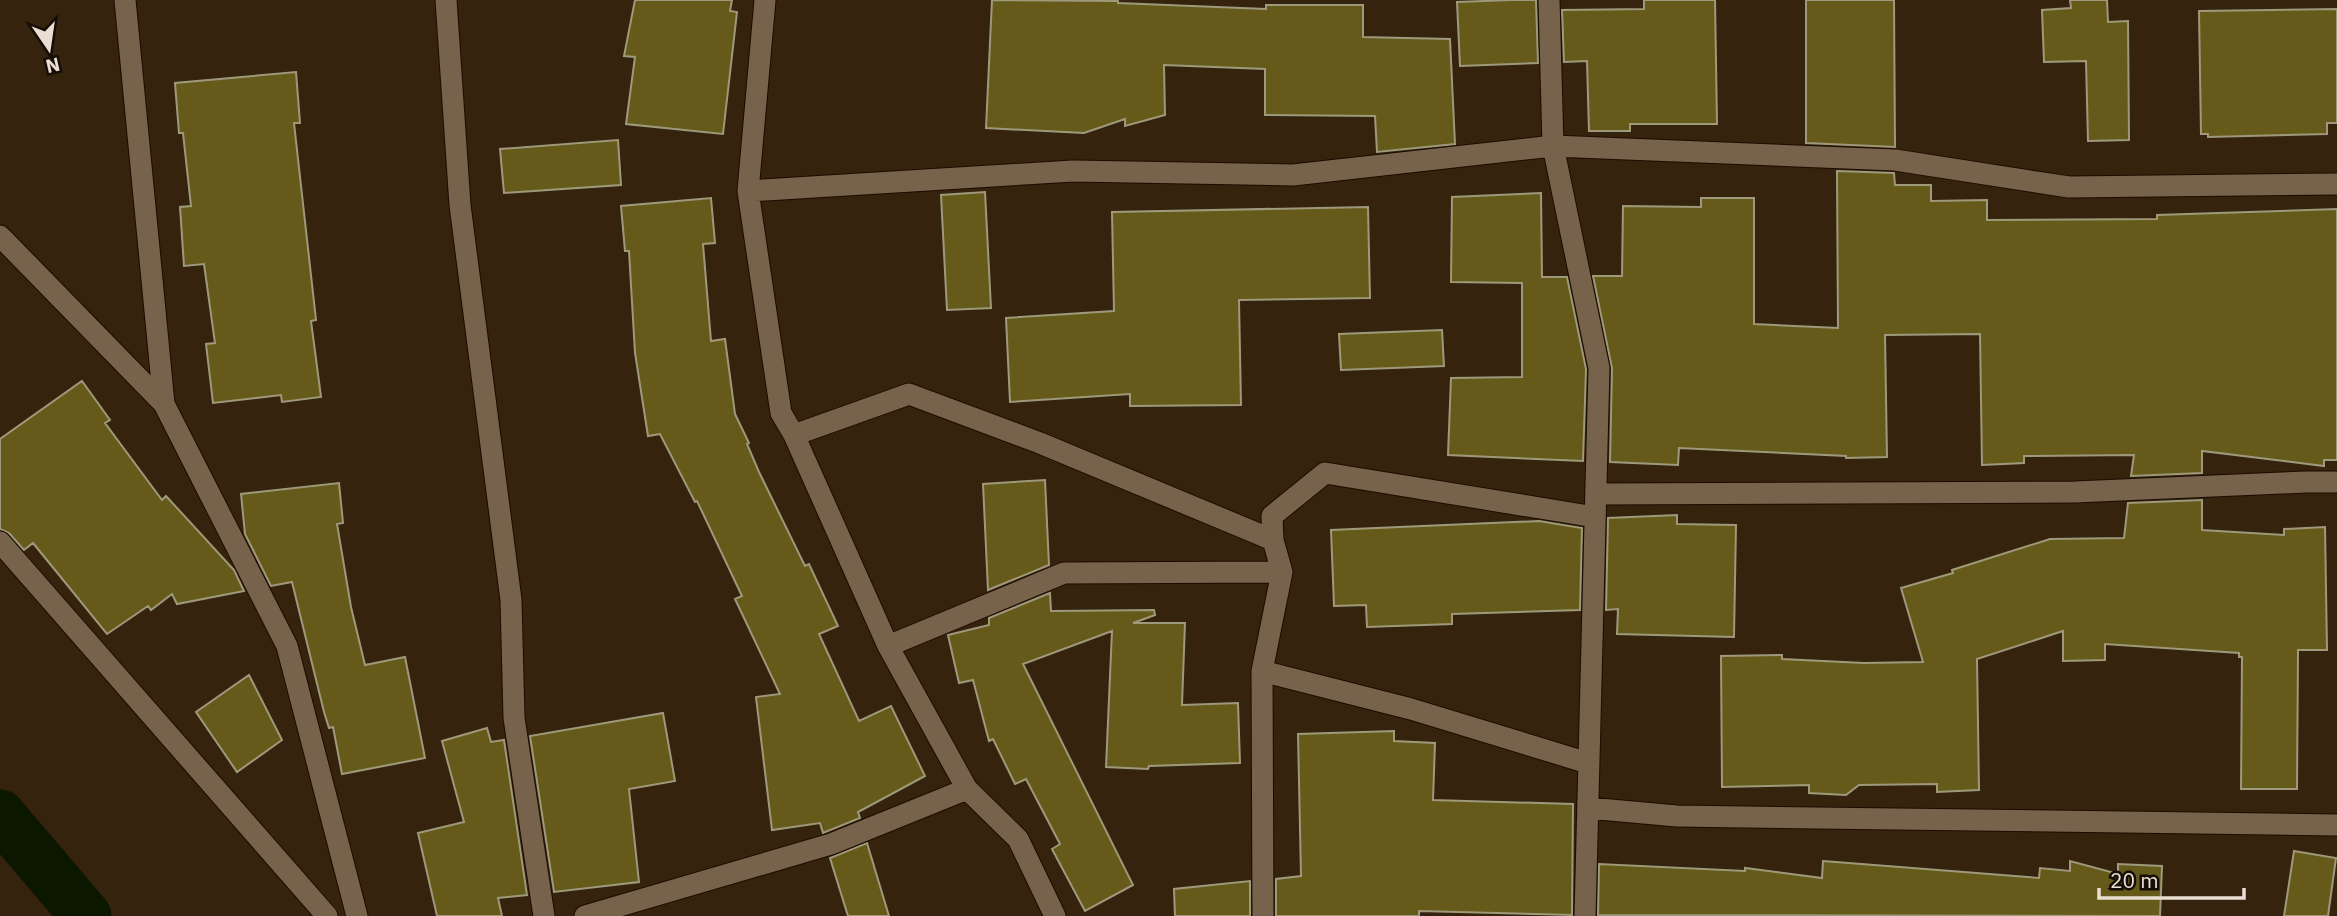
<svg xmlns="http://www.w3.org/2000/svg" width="2337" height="916" viewBox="0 0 2337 916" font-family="'IBM Plex Sans',sans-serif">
  <rect width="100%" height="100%" fill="#35230e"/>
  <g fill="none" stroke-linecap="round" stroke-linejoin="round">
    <path stroke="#0c1700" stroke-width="51" d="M0,815L86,916"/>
  </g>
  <path fill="#655a1a" stroke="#9f997b" stroke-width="2" d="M635,0H732L730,11L737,12L723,134L626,124L635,57L624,56Z
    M992,0L1118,1V3L1266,9V5H1363V37L1450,39L1455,144L1377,152L1375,116L1265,115V69L1164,65L1165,115L1125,126V119L1084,133L986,128Z
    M1510,0H1536L1538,63L1460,66L1457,2Z
    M1644,0H1715L1717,124H1630V131H1589L1587,61L1564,62L1562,10L1644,9Z
    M1806,0H1894L1895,147L1806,143Z
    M2070,0H2107L2108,22L2128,21L2129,140L2088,141L2086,61L2044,62L2042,10L2071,8Z
    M2337,9V123H2327V134L2208,137V134H2201L2199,11Z
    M296,72L300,123H294L316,320L311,321L321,397L282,402L281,395L213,403L206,344L215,343L204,264L184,266L180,207L191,206L183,133H179L175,83Z
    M618,140L621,185L504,193L500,149Z
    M1837,171L1894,173L1895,185H1931V201L1987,200V220L2157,219V215L2337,209V460H2324V466L2202,451V473L2131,476L2134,455L2024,456V463L1982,465L1980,334L1885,335L1887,457L1846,458V456L1679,448L1678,465L1610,462L1612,368L1593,276H1622L1623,206L1701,207V198H1754V324L1838,328Z
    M985,192L991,308L947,310L941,195Z
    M1541,193L1542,277H1567L1586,369L1583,461L1448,455L1451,378L1522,377V283L1451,282L1452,197Z
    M711,198L715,243L703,244L711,341L725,339L735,414L749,443L747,444L759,472L805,566L809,564L838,626L819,634L859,721L891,706L925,776L858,812L860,818L823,833L820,823L772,830L756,697L780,694L735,599L742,596L697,501L695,502L660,434L648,436L635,353L629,251H625L621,206Z
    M1368,207L1370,298L1239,300L1241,405L1130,406V394L1010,402L1006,318L1114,311L1112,212Z
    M1442,330L1444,366L1341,370L1339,334Z
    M82,381L110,420L105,423L162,500L166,496L234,570L244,591L177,604L172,594L151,610L148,606L107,634L33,543L24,550L9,533L0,529V439Z
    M1045,480L1049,565L988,590L983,484Z
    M339,483L343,523L337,524L351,607L365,665L405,657L425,758L342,774L333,727L329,728L324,712L292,582L271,586L245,534L241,494Z
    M2202,500V530L2284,535V529L2325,527L2327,650H2298L2297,789H2241L2242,657H2239V653L2105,644V660L2063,661V631L1977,659L1979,790L1937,792V784L1859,785L1846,795L1809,793V785L1722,787L1721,656L1782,655V659L1864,663L1923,662L1901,588L1953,573L1952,570L2050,539L2124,538L2128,503Z
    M1677,515V524L1736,525L1734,637L1617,634L1618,609L1606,610L1608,518Z
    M1539,521L1582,528L1580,610L1452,614V624L1367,627L1366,605L1334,606L1331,530Z
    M1050,593L1051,611L1154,610L1155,615L1133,623H1185L1182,705L1238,703L1240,763L1149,766L1148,769L1106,767L1112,631L1023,664L1133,885L1085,911L1052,849L1060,844L1026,779L1015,784L993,739L989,741L973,680L959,683L948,635L989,625V618Z
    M249,675L282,740L237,772L196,712Z
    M663,713L675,781L629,789L639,882L554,892L530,736Z
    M487,728L491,742L504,740L527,895L498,898L502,916H437L418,833L464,822L442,741Z
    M1394,731V741L1435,743L1433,800L1573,804L1572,915L1419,911V916H1276V879L1301,876L1298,734Z
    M867,843L889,916H848L830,858Z
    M2294,851L2336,858L2328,916H2284Z
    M1823,861L2039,878L2040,868L2070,871V861L2118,874V864L2162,866L2160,916L1598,915L1599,864L1745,871V868L1822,878Z
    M1250,881V916H1175L1174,889Z"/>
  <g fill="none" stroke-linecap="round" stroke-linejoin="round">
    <g stroke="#1c0c00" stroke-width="23">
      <path id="minor" d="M125,0L164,404L287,646L357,916
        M446,0L460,205L511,600L514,718L544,916
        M765,0L748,191L781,413L794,435L888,646L967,789L1018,839L1055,916
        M1549,0L1553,146L1599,368L1585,916
        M748,191L1073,171L1293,175L1553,146L1895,160L2069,187L2337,184
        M0,236L164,404
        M794,435L909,394L1040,443L1273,540
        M1596,494L2075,492L2306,482H2337
        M0,542L327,916
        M888,646L1064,573L1282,572
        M1262,671L1263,916
        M1588,763L1411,709L1262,671L1282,572L1273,540L1272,516L1325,473L1595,517
        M1588,808L1677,816L2337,825
        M585,916L831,844L967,789"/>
    </g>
    <use href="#minor" stroke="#77624c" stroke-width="21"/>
  </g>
  <g transform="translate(49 49) rotate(167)" stroke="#160e06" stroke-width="5" paint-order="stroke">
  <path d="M0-5L12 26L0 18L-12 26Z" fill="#eaded2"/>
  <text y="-10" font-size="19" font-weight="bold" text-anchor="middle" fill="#eaded2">N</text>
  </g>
  <path d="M2099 888v10h145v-10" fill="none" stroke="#eaded2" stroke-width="3.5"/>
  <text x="2110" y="888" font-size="21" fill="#eaded2" stroke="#160e06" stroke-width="5" paint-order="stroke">20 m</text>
</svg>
